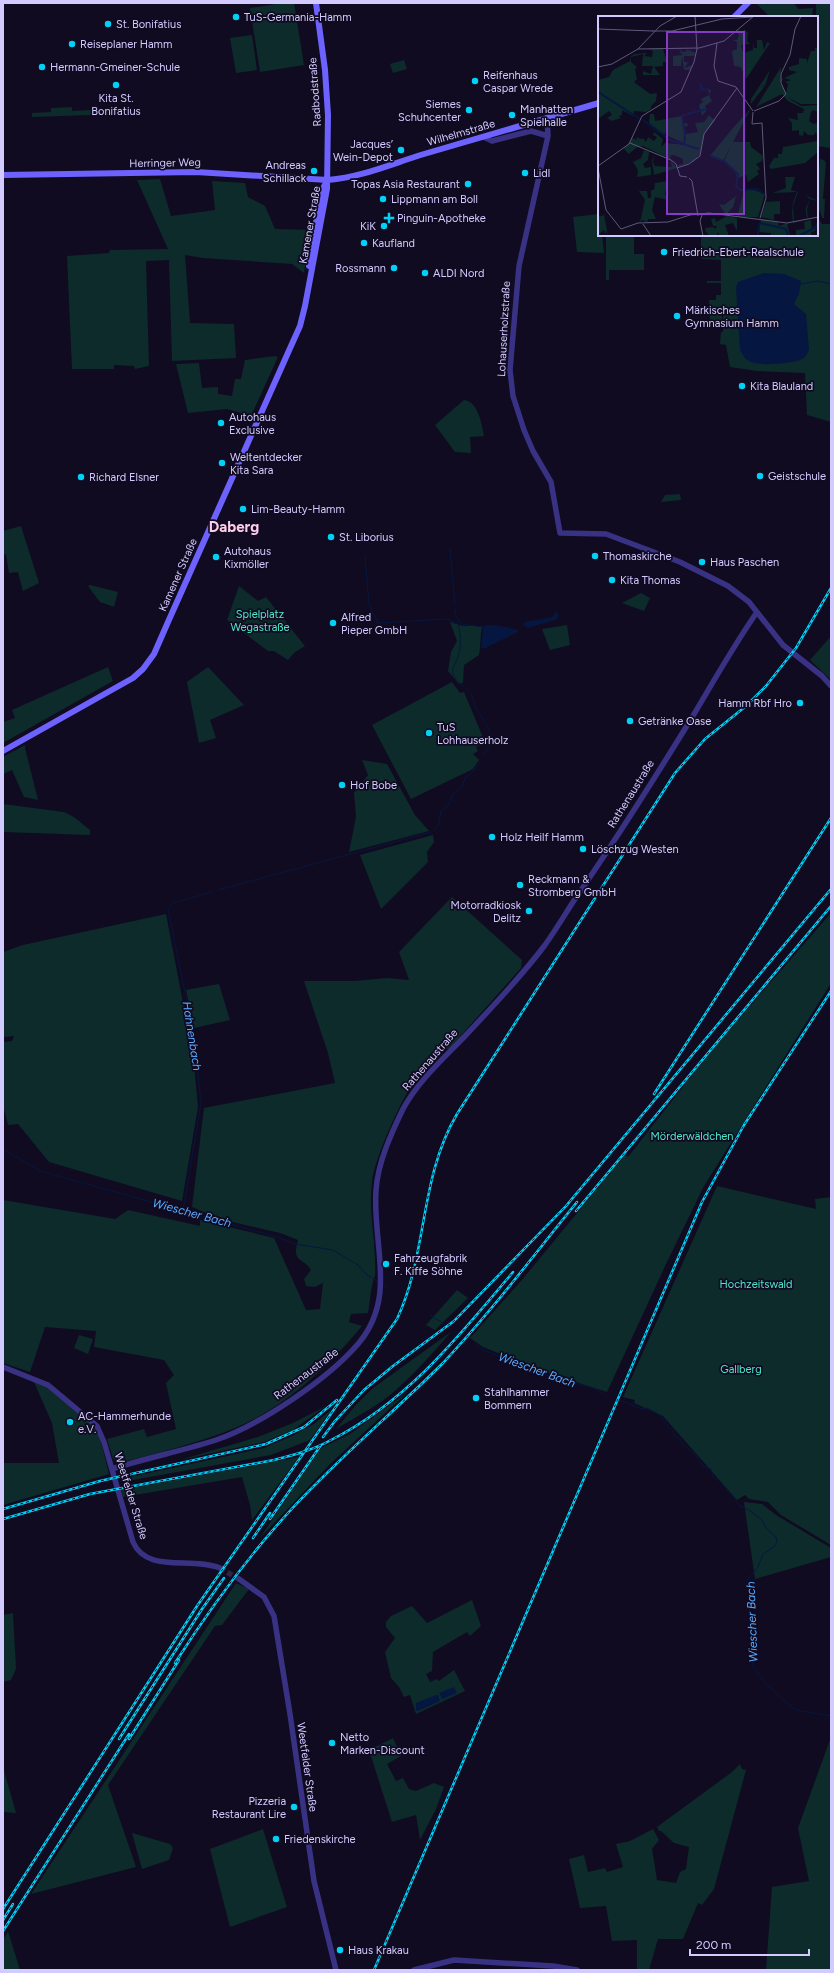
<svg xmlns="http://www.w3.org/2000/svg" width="834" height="1973" viewBox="0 0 834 1973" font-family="Figtree,sans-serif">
  <rect width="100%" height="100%" fill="#100b21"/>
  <path fill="#0d2b2b" d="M282,3H294L304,65L260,72L250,8Z
    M756,3H794L798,9L813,8L812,17H770Z
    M816,3H831L830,148L817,146Z
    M252,35L257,70L236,73L230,38Z
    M404,60L407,69L393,73L390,64Z
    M72,107V111L91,110V115L32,117V113L51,112V108Z
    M820,159L824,160L826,163L823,199H825L824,218H822L820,211H817V187Z
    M160,179L171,216L215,210L212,181L245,183L248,197L265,206L275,229L311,230L304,273L292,264L203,258L185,255L190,323L234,324L236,358L172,361L169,260L146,261L149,366L135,369L134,366L114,365V369H72L67,256L109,253L110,250L168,249L137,180Z
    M599,214V235H602L604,253L577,252L573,217Z
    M817,216L822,224H831V422L807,415L805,373L757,371L730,367L726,345L720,344L721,332H723V314H722V322L710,321L709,300H716V295H721V283H707V281H721V260L701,259V235H817Z
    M606,235H634V254H644V270H609V280H606Z
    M275,356L278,357L251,416L227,409L188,413L176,364L199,363L202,388L218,387V394L232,396L235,379H241L245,360Z
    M464,400C478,401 482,425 484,436L470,437L471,453L455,452L435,425Z
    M680,494L681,500L661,502L665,495Z
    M21,526L39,583L23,591L18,572L9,573L6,554L3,555V531Z
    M90,585L118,592L114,607L100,602L88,586Z
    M239,586L258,601L266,597L305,646L295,652L288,660L274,651H268L227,620Z
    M641,593L650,598L644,611L622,603Z
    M450,622L463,626H482C480,635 481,645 479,655L464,665L463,683L459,684L448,671L451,652L457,641Z
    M567,625L570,645L550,650L542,629Z
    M831,636V680L810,660Z
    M108,667L113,681L3,743V722L15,718L12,710Z
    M208,667L244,705L210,720L216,738L199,743L187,682Z
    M452,682L460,693L464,692L485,742L476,747L478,751L473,754L479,760L473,769L411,799L372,725Z
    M25,745V748L38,800L24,797L12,770L3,774V757Z
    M362,760L387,764L415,815L429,831L349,852L356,817L354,793L368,775Z
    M3,804L64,812L74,817L90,830V835L3,832Z
    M433,835L434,842L427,852L428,862L381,909L360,855Z
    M452,897L522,960L521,968L449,1049L443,1050C434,1059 424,1068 416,1079C402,1097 374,1159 372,1182C368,1214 377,1245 375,1276C371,1284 370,1303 368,1313L351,1314L349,1322L362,1326C328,1367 285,1407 235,1428C198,1443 158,1453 119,1463L113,1459L107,1439L144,1429L147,1437L176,1429L166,1383L174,1375L164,1360L94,1347L96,1331L45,1327L30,1372L3,1363V1200L115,1219L128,1210L200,1226V1220L274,1238L306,1310L320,1309L323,1283L315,1287L306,1286L304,1279L311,1270C304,1257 291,1264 298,1240L280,1233L220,1219L192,1207L204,1108L335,1083L328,1053L304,981H355L387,978L409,980L399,952Z
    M831,913V983L704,1186L666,1264L607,1392L551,1374L483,1347L470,1338L521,1281L625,1155L628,1157L711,1051Z
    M166,914L193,1055L198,1107L182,1201L49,1162L18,1124L8,1125L3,1105V1042L12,1041L14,1036L3,1037V952L23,945Z
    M219,984L230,1020L194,1028L186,990Z
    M717,1186L816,1209L815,1199L831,1197V1545L781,1515L768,1502L749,1499L745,1495L737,1500L663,1416L634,1403L635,1400L623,1397Z
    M457,1290L468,1298L435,1330L426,1325Z
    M451,1332C434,1352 416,1372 396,1390C378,1406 356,1417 336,1429L355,1406L373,1388Z
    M79,1335L93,1339L88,1354L74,1348Z
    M34,1382L48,1387L88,1420L99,1434L109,1474L3,1505V1463H59L52,1423Z
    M409,1391L331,1463L259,1539L321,1448L350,1434Z
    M326,1406L293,1430L264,1442L180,1460L258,1437L293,1423Z
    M332,1409L310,1440L271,1455L122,1482L121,1479L264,1448L292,1436L314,1424Z
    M299,1457L252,1520L250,1505L242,1477L123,1497L121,1490Z
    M744,1502L762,1504L776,1515L831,1548V1557L755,1579Z
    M236,1583L249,1589L222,1625L215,1626L108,1785L136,1867L31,1894Z
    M472,1600L481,1626L470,1636L467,1632L433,1652L432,1671L426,1674L430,1682L437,1679L439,1681L454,1670L465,1691L416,1714L410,1695L404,1697L399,1687L391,1678L385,1652L395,1638L386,1627V1622L391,1616L412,1606L427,1623Z
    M13,1613L16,1669L11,1680L3,1682V1615Z
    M831,1737V1970H766L772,1887L809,1881L798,1828Z
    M393,1738L401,1756L387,1764L396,1781L403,1778L409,1789L416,1791L434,1783L444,1787L436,1809L420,1840L416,1815L392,1822L369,1750Z
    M740,1764L742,1769L746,1770L714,1889L702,1905L698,1903L683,1939H658L649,1970H637V1940L612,1941L606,1906L580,1908L569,1859L584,1855L588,1872L605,1868L607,1872L623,1867L616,1844L630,1841L653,1829L659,1840L652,1849L657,1880L676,1883L680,1872L686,1869L689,1847L674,1843L661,1831H659L657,1827L732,1772Z
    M3,1767L16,1813L3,1812Z
    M263,1829L287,1907L230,1927L210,1849Z
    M132,1833L170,1844L173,1848L169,1860L142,1869Z
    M8,1931L20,1970H3V1940Z"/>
  <path fill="#051740" d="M764,273L784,274L801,281L799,294L794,304L806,314L809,349C808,353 806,357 802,359C792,364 761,366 751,362C745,360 743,355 740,350L736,288L738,282Z
    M556,611L559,616L555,620L528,628L523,625L525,622L553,617Z
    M487,625C498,625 507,627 517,630L518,632L483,649L481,648L483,627Z
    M454,1687L457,1693L442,1699L439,1693Z
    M436,1695H438L440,1701L418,1711L416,1710V1703Z"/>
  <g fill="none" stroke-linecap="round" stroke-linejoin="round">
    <path stroke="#051740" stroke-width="1" d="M801,284L817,281L831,284
      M450,548L455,605
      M365,556L369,604L378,623L447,619L456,623L459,621
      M455,609L456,616L462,624L483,627
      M458,623C460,631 461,641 460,649C457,667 443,672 464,686
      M467,689C472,694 473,699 475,706C484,724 501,736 482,756
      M434,830L439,823L441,811L448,806L453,794L462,787L465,778L475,770L480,762
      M218,890L431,832
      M3,1149L40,1171L277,1237L295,1244L333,1250L358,1265L367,1275L377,1281
      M183,1211L201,1102L194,1037L168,909L173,903L212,892
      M383,1285L387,1288
      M430,1315L444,1324
      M474,1343L481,1349L551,1377L590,1387L603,1393
      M622,1401L642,1409L647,1408C654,1411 666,1418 668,1427L673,1430L674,1435L680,1439L683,1445L695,1454L703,1466L711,1469L713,1477L719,1480L740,1506L749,1510L762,1520L766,1528L776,1537L777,1541L775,1546L763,1554L758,1567L748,1579L753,1667L767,1685L795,1710L831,1716"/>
    <path stroke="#2d2842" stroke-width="5.5" stroke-dasharray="5.5 3" stroke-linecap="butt" d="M220,1568L239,1579"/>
    <path stroke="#393284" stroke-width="5.5" d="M547,118L548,136L519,266L510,370L513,396L524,430L533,451L551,482L560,533L606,534L680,562L728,586L749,602L783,645L822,676L831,686
      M484,137L492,141L531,131L548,136
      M3,1367L48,1385L97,1426L104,1442L133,1542C147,1574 191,1556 220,1568
      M112,1469C146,1458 182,1451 216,1440C260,1425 328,1379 358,1344C398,1297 372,1244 376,1190C378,1162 391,1134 403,1109C418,1081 444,1058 466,1035C493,1006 521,977 545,945C555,931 564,916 573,902C613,844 651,784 688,724C711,686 732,648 757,612
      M239,1579L264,1597L274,1616L290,1714L314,1881L336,1970
      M414,1970L454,1960L553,1966L577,1970"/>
    <path stroke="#6e62ff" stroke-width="6" d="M734,17L748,3
      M3,175L196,172L328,180C362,177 391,164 424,154C482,137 541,120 599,103
      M309,266L321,192L327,181
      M3,751L133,678L143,669L154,654L168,622L287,355L300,326L305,306L327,189L328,115L325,70L316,3"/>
    <g stroke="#00d1f6" stroke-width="2.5">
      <path id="rail" d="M654,1094L831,818
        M576,1211L831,906
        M323,1437L335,1421L364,1390L393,1366L454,1321L566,1206L831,889
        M3,1509L100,1481L266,1444L304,1427L337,1400
        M3,1519L90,1494L274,1460C293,1455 313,1450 331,1440C407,1402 460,1335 513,1272
        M270,1519L321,1445
        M253,1538L270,1513
        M175,1663C209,1610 245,1560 288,1513C336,1460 392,1414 443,1363C491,1312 533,1256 577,1202
        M119,1739L202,1609L224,1578
        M129,1739L179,1660
        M3,1909L197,1606L397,1319C428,1253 419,1178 457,1114L675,773L705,739L746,706L766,686L796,648L831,588
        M3,1920L13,1904
        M3,1931L129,1734
        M374,1970L702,1202L744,1125L831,991"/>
    </g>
    <use href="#rail" stroke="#100b21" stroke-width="1" stroke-dasharray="3" stroke-linecap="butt"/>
  </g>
  <g fill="#00d1f6" stroke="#100b21" stroke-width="1.5">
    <circle cx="236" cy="17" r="4"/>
    <circle cx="108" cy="24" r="4"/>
    <circle cx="72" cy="44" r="4"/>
    <circle cx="42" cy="67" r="4"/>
    <circle cx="475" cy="81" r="4"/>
    <circle cx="116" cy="85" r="4"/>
    <circle cx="469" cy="110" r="4"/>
    <circle cx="512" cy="115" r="4"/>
    <circle cx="401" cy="150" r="4"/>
    <circle cx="314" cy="171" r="4"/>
    <circle cx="525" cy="173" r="4"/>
    <circle cx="468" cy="184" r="4"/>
    <circle cx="383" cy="199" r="4"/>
    <path d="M387 212h4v4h4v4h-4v4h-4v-4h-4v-4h4z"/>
    <circle cx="384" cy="226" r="4"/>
    <circle cx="364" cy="243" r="4"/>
    <circle cx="664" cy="252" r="4"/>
    <circle cx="394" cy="268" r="4"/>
    <circle cx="425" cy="273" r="4"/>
    <circle cx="677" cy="316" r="4"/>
    <circle cx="742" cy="386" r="4"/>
    <circle cx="221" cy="423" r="4"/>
    <circle cx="222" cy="463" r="4"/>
    <circle cx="760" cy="476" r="4"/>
    <circle cx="81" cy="477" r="4"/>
    <circle cx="243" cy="509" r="4"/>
    <circle cx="331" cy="537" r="4"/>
    <circle cx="595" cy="556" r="4"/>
    <circle cx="216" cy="557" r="4"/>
    <circle cx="702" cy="562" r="4"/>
    <circle cx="612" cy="580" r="4"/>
    <circle cx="333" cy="623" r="4"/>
    <circle cx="800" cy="703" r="4"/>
    <circle cx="630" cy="721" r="4"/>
    <circle cx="429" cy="733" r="4"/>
    <circle cx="342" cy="785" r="4"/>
    <circle cx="492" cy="837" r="4"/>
    <circle cx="583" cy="849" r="4"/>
    <circle cx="520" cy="885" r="4"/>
    <circle cx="529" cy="911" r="4"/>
    <circle cx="386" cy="1264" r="4"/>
    <circle cx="476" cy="1398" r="4"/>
    <circle cx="70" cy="1422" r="4"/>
    <circle cx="332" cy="1743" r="4"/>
    <circle cx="294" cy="1807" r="4"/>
    <circle cx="276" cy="1839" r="4"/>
    <circle cx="340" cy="1950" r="4"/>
  </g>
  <g text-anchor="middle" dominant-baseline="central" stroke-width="3.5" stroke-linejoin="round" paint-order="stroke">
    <g font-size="11" fill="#d3cbff" stroke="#100b21" text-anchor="start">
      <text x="244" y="17">TuS-Germania-Hamm</text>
      <text x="116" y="24">St. Bonifatius</text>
      <text x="80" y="44">Reiseplaner Hamm</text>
      <text x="50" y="67">Hermann-Gmeiner-Schule</text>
      <text x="483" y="75">Reifenhaus<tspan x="483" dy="13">Caspar Wrede</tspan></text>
      <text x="116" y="98" text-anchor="middle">Kita St.<tspan x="116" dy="13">Bonifatius</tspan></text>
      <text x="461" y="104" text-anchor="end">Siemes<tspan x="461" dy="13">Schuhcenter</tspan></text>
      <text x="520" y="109">Manhatten<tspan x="520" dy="13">Spielhalle</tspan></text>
      <text x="393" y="144" text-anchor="end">Jacques’<tspan x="393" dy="13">Wein-Depot</tspan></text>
      <text x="306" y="165" text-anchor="end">Andreas<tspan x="306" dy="13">Schillack</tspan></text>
      <text x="533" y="173">Lidl</text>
      <text x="460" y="184" text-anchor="end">Topas Asia Restaurant</text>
      <text x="391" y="199">Lippmann am Boll</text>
      <text x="397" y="218">Pinguin-Apotheke</text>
      <text x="376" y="226" text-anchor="end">KiK</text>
      <text x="372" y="243">Kaufland</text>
      <text x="672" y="252">Friedrich-Ebert-Realschule</text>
      <text x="386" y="268" text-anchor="end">Rossmann</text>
      <text x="433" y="273">ALDI Nord</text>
      <text x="685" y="310">Märkisches<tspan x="685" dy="13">Gymnasium Hamm</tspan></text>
      <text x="750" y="386">Kita Blauland</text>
      <text x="229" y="417">Autohaus<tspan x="229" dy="13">Exclusive</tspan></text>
      <text x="230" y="457">Weltentdecker<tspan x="230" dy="13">Kita Sara</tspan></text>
      <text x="768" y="476">Geistschule</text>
      <text x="89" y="477">Richard Elsner</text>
      <text x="251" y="509">Lim-Beauty-Hamm</text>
      <text x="339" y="537">St. Liborius</text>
      <text x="224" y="551">Autohaus<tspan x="224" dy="13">Kixmöller</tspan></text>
      <text x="603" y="556">Thomaskirche</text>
      <text x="710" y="562">Haus Paschen</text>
      <text x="620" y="580">Kita Thomas</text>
      <text x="341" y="617">Alfred<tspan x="341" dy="13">Pieper GmbH</tspan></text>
      <text x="792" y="703" text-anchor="end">Hamm Rbf Hro</text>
      <text x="638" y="721">Getränke Oase</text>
      <text x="437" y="727">TuS<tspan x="437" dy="13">Lohhauserholz</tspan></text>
      <text x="350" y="785">Hof Bobe</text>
      <text x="500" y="837">Holz Heilf Hamm</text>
      <text x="591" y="849">Löschzug Westen</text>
      <text x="528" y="879">Reckmann &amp;<tspan x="528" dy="13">Stromberg GmbH</tspan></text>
      <text x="521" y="905" text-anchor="end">Motorradkiosk<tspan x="521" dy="13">Delitz</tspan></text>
      <text x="394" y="1258">Fahrzeugfabrik<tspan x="394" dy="13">F. Kiffe Söhne</tspan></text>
      <text x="484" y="1392">Stahlhammer<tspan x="484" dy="13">Bommern</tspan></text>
      <text x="78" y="1416">AC-Hammerhunde<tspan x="78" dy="13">e.V.</tspan></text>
      <text x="340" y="1737">Netto<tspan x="340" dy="13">Marken-Discount</tspan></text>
      <text x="286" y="1801" text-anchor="end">Pizzeria<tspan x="286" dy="13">Restaurant Lire</tspan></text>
      <text x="284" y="1839">Friedenskirche</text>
      <text x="348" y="1950">Haus Krakau</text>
    </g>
    <g font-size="11" fill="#d3cbff" stroke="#100b21">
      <text transform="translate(315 92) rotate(-94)">Radbodstraße</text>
      <text transform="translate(461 133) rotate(-16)">Wilhelmstraße</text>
      <text transform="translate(165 163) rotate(-1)">Herringer Weg</text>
      <text transform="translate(310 225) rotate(-80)">Kamener Straße</text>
      <text transform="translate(504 329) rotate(-87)">Lohauserholzstraße</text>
      <text transform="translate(178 575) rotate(-66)">Kamener Straße</text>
      <text transform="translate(631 794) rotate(-58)">Rathenaustraße</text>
      <text transform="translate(430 1060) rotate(-49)">Rathenaustraße</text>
      <text transform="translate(306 1374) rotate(-37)">Rathenaustraße</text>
      <text transform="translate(131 1496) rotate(73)">Weetfelder Straße</text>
      <text transform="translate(307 1767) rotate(82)">Weetfelder Straße</text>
    </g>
    <g font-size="11" fill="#4de9ca" stroke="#100b21">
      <text x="260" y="614">Spielplatz<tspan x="260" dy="13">Wegastraße</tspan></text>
      <text x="692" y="1136">Mörderwäldchen</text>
      <text x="756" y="1284">Hochzeitswald</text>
      <text x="741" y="1369">Gallberg</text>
    </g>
    <g font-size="12" font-style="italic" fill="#59aaff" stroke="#100b21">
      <text transform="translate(192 1036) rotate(81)">Hahnenbach</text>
      <text transform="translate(192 1213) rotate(15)">Wiescher Bach</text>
      <text transform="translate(537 1370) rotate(20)">Wiescher Bach</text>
      <text transform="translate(752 1622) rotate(-92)">Wiescher Bach</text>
    </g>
    <g font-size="15" font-weight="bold" fill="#ffcdea" stroke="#100b21">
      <text x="234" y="527">Daberg</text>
    </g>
  </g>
  <g transform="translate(598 16)">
    <rect width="220" height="220" fill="#100b21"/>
    <path d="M146,13L150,17L149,25L152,28L143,29L145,37L155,34V26L156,32H159V24H164L166,34L169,26L172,27L148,63L143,51L136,50L134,35L130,37L139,33V26L135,24H139L141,19L139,16L141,14L144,17ZM217,32H220V88H203L189,81L203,90L220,89V96L215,94L213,96L211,105L215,108L220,107V136L207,147L173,153L171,150L176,142H180V138H184L185,131L219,125V120L218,116L216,119H210L206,115L205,120L201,119V114L194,115V107L190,102L200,104L199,97H205L206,93L190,85L184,78L158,91L183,51L182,67L188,78L190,68L187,66L193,64L186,62L183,66L182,64L199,56L191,54V51L201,48V42L209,43V47L213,35H217ZM50,33H65L69,46H65V50L56,51L62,59H45V55L53,58L55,50H44L45,38L33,41V46L39,51L37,53L39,63L36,66L52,78L59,77L58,85L53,90V93L48,96L36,95L35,100L24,94V99L21,100L23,102L14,105L9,102L22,94L14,99L11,95L0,103V64L11,61L15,54L32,45L33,40L37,38L49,37L46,40L54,41L55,35ZM81,33L85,36L89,35L88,33L98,37L96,40H86V46H90L87,52L94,49L92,54H86L84,40L83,50H75V40L84,39ZM172,54L168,67L161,73L169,67L153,88V83ZM110,73L113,74L111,79L114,85L107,90L109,94L104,100L101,89L105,86L103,83L111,79ZM153,92L125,145L112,140L134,113ZM52,98H56L57,105L84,100L85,107H89L90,110L86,111V127L70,120L69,111L67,119L51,107ZM111,99L117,105L106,118L102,138L96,145L80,151L79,149L85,148V143L76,139H73L72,143L45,130L39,131L31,138L26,133L35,122L38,124L39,121L43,123L45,122L48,126L50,121L56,125L59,121L55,119L56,116L65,123L63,131L67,127L89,129L87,127L88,118L100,116L97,107L106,106ZM135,126H152L153,131L165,140L164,145L158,148L162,153L159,155L161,158L150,166L148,159L139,162L137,155L126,145ZM46,134L51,136L50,144L45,148L47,152L53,151V159L39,161L40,154L35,146L43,142ZM57,138L55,146L57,150L74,151L72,144L79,152L56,159L54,145ZM187,161H197L193,174L200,176L195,190L196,206L210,204L208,198V192L212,183L207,179L220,185L212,183L209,193L210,204L195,207L194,197H191H194L195,187L199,176L175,177L188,172ZM70,165L67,178L70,184L57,181L56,185L54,194L58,203H50L49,207L45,204L42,206L47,184L41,175H49L50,182H53V174H56L57,167ZM153,173L167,178L160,201H139L146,175ZM138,180L135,191L128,199L121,188L126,189ZM182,185V198H176V204L163,201L168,186ZM6,199L10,219L8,215L7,219L6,214L0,219V201ZM129,200L139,202V215L135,207L127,209L131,220H122L119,216V220H112L108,216L107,212L115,211L117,213L119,210H115L113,203L117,202L118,206ZM219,202L213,204L214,213L220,207L217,215L213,216L214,220H198V214L207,213L206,206ZM163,203L180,206L181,210L189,207L192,220H173V217L161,216Z" fill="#0d2b2b"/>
    <path fill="none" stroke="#051740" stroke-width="2" d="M102,67L104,74L111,73M0,76L42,103M89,98L109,93M45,104L72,124L101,133M86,128L87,118L84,100L88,98M113,140L125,145M126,145L140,158L138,170L142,174L159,173L166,178M162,207L188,213L190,220M160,220L161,207M201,220L220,210"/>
    <path fill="none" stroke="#5e587a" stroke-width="1" d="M0,13L55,15M54,15H74L124,3L154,1M119,27L116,50L120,65L138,71L155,95M40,33L62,10L79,0M0,51L14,48L40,33L101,32L126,25L156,0M156,95L181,85L188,78L183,67V58L192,39L197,13L203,0M155,96L154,108L164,107L168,182L162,202M32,127L73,144L78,148L82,160L89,161M0,150L31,128L44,100L83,76L96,46L99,33L97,0M0,152L8,194L23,213L40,207L70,206L92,199L111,197L189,207L220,201M79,152L91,148L102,140L106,118L139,72M91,162L94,165L100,200M104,199L102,205L105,220M45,208L53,220"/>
    <path fill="#843cc5" fill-opacity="0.15" stroke="#843cc5" stroke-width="2" d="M69,16H146V198H69Z"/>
    <rect width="220" height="220" fill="none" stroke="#d3cbff" stroke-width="2"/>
  </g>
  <rect width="834" height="1973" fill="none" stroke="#d3cbff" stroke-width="8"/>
  <path d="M690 1949v6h119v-6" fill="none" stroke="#d3cbff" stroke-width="2"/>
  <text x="696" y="1949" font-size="12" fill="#d3cbff" stroke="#100b21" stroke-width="3" paint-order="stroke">200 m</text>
</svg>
